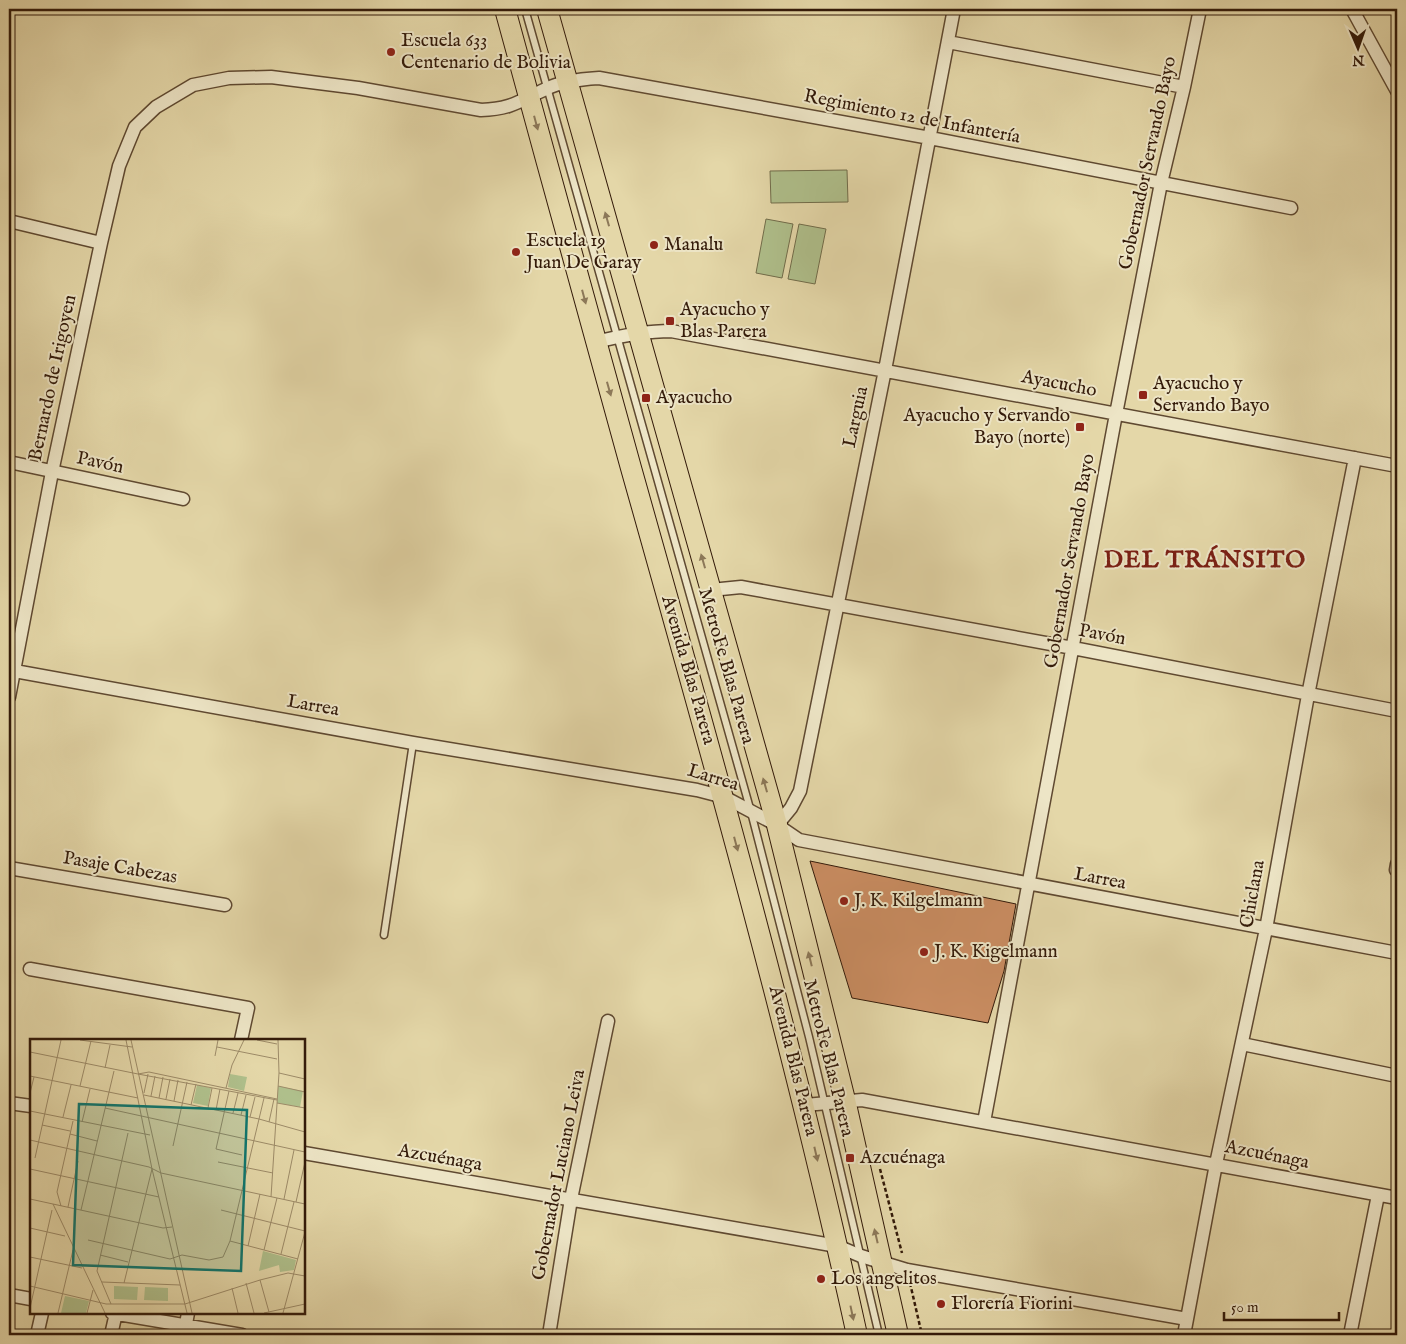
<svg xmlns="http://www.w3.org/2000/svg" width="1406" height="1344" viewBox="0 0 1406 1344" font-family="'IM FELL English',serif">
  <rect width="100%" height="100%" fill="#e4d7a8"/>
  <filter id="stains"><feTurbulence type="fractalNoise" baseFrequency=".004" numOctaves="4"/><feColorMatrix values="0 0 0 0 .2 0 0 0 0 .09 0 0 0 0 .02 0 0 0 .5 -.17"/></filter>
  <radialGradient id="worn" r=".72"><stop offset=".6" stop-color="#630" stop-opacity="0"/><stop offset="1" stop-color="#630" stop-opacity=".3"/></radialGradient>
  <path fill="#afbf8b" stroke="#716c4a" d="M847,170L848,202L771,203L770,171Z
    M766,219L793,224L782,278L756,273Z
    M799,224L826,229L815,284L788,279Z"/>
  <path fill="#ca8d62" stroke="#331a09" d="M810,861L1016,904L1004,971L988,1023L852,998Z"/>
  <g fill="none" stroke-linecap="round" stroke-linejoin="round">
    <g stroke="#5f4931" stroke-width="9">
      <path id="lane" d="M525,9L751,812L809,1037L879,1335
        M384,935L413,743"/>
    </g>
    <g stroke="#5f4931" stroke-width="15">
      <path id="street" d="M1352,9L1397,91
        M948,42L1184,87
        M9,221L101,243
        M596,342C620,336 645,331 671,331L1397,466
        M9,462L183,499
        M711,590L741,587L1073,648L1397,711
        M9,670L413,743L697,790L724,797L777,825L799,840L1397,953
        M9,697L52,472L101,243L119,166L135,127L156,107L193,85L229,78L271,77L358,88L481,110C512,109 519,101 546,89C561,81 582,79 599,78L930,138L1291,208
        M777,825L791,808L800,791L885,370L954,9
        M9,868L225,905
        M1396,870L1397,864
        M30,969L248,1008L241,1040
        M1242,1044L1397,1076
        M9,1103L31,1106
        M805,1105L862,1100L1397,1198
        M984,1122L1116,414L1161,183L1184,87L1200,9
        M304,1153L837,1246L861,1256L907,1270L1187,1319
        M9,1295L31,1299
        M112,1313L242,1335
        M37,1335L42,1313
        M111,1335L116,1313
        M184,1335L188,1313
        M549,1335L571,1199L608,1021
        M1184,1335L1216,1164L1266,929L1308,695L1355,458
        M1350,1335L1378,1195"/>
    </g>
    <g stroke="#331a09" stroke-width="22">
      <path id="primary" d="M505,9C547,162 588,315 631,468C712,755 793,1043 857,1335
        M547,9L777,825L845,1100L898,1335"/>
    </g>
    <path stroke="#331a09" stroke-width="2.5" stroke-dasharray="4 2.5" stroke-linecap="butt" d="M880,1169L902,1253
      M910,1283L922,1335"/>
    <use href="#lane" stroke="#ede5c6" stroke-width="6"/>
    <use href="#street" stroke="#ede5c6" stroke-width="12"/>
    <use href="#primary" stroke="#e4d7a8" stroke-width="20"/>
  </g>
  <defs><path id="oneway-solid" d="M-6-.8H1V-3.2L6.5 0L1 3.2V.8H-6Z" transform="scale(1.25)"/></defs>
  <g fill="#8c7858">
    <use href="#oneway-solid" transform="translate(536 123) rotate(75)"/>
    <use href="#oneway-solid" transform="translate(607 219) rotate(-106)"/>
    <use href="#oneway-solid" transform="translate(584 297) rotate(75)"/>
    <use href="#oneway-solid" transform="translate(609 389) rotate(74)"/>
    <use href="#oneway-solid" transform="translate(703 561) rotate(-106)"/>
    <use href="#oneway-solid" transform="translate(765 785) rotate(-106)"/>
    <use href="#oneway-solid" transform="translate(736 844) rotate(75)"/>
    <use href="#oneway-solid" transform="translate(810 959) rotate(-104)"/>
    <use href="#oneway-solid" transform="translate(816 1154) rotate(77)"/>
    <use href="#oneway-solid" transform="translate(876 1236) rotate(-103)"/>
    <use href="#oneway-solid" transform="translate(852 1313) rotate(78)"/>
  </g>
  <g fill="#8f2418" stroke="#ede5c6" stroke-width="2">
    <circle cx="391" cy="52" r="5"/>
    <circle cx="654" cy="245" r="5"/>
    <circle cx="516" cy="252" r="5"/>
    <rect x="665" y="316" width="10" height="10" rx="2.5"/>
    <rect x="1138" y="390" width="10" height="10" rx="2.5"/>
    <rect x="641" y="393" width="10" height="10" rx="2.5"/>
    <rect x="1075" y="422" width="10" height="10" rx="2.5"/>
    <circle cx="844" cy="901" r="5"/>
    <circle cx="924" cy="952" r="5"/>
    <rect x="845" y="1153" width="10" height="10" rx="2.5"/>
    <circle cx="821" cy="1279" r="5"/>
    <circle cx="941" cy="1304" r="5"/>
  </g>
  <g text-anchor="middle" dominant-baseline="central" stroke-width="4" stroke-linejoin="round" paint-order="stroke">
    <g font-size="19" fill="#331a09" stroke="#ede5c6" text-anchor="start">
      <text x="401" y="41">Escuela 633<tspan x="401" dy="22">Centenario de Bolivia</tspan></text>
      <text x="526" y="241">Escuela 19<tspan x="526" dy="22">Juan De Garay</tspan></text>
      <text x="664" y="245">Manalu</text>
      <text x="680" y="310">Ayacucho y<tspan x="680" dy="22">Blas Parera</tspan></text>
      <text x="1153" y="384">Ayacucho y<tspan x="1153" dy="22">Servando Bayo</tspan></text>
      <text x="656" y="398">Ayacucho</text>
      <text x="1070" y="416" text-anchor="end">Ayacucho y Servando<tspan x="1070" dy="22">Bayo (norte)</tspan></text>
      <text x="854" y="901">J. K. Kilgelmann</text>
      <text x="934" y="952">J. K. Kigelmann</text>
      <text x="860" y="1158">Azcuénaga</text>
      <text x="831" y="1279">Los angelitos</text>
      <text x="951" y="1304">Florería Fiorini</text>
    </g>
    <g font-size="19" fill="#331a09" stroke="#ede5c6">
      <text transform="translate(912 117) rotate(11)">Regimiento 12 de Infantería</text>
      <text transform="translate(1148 163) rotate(-78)">Gobernador Servando Bayo</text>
      <text transform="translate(53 378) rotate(-78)">Bernardo de Irigoyen</text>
      <text transform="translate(1059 384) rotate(11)">Ayacucho</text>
      <text transform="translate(856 417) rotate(-78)">Larguia</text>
      <text transform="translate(100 463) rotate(12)">Pavón</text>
      <text transform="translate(1070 561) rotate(-80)">Gobernador Servando Bayo</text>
      <text transform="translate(1102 635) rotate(11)">Pavón</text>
      <text transform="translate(726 666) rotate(74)">MetroFe Blas Parera</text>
      <text transform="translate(688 670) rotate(74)">Avenida Blas Parera</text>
      <text transform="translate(313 706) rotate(10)">Larrea</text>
      <text transform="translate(713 778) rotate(17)">Larrea</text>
      <text transform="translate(120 868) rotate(10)">Pasaje Cabezas</text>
      <text transform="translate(1100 879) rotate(11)">Larrea</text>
      <text transform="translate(1253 894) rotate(-80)">Chiclana</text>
      <text transform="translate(828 1058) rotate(76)">MetroFe Blas Parera</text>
      <text transform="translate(793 1061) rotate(76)">Avenida Blas Parera</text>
      <text transform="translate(1267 1155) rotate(11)">Azcuénaga</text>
      <text transform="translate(440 1158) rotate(10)">Azcuénaga</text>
      <text transform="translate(559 1175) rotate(-79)">Gobernador Luciano Leiva</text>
    </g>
    <g font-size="24" font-weight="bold" letter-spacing="1" fill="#7a1f14" stroke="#ede5c6">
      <text x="1205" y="560">DEL TRÁNSITO</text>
    </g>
  </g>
  <g transform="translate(30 1039)">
    <rect width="275" height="275" fill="#e4d7a8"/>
    <path d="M200,35L217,38L214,52L198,48ZM167,46L181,49L178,67L163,64ZM248,47L273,52L270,68L247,64ZM233,212L266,221L264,231L250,233L249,226L229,232ZM84,247L108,248L107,261L84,260ZM115,248L138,249V262L114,261ZM35,257L59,262L56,274H31Z" fill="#afbf8b"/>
    <path fill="none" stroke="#9d8b68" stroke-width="1" d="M50,1L102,8M96,1L122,130L157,274M101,1L162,274M227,1L247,5M187,8L247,20M0,13L108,35M185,17L188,1M75,29L80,6M249,34L275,40M0,37L108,59M50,47L61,2M248,47L275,53M196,49L202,26L214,1M199,52L186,110L212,116M0,54L4,38M114,54L118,35M114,56L229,80L275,93M121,57L125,37M129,59L133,38M136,60L140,40M247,61L108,35L119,33L247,60M144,62L148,41M247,64L275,69M161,66L166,45M75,69L275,113M178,69L182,49M186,71L190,50M0,72L120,96M203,74L208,54M211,76L216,56M33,78L41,46M220,78L225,58M52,83L60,50M239,83L244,60M12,86L40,92M40,95L67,102M0,101L119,128L131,134L275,165M143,107L157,43M5,119L31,1M188,123L243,134M0,130L129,158M241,158L249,34L248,1M0,160L133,189L142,188M254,160L264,111M266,163L275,123M23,165L75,274M31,167L27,153L43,82M38,168L48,122M51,171L84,32M191,171L275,192M0,189L35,197M58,201L140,220L152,216L179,221L193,218L200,202L234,59M200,202L268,220M218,207L230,155M234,211L247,159M251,215L264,163M70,216L98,223M0,218L52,229M230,241L239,273M72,243L150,246M94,244L122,130M216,244L224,274M0,247L76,265H155L230,241L258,234L275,237M202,249L208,274M81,265L67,232L98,94M0,269L22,171M28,274L43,211M57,274L63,251M234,274L275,265M253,274L275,193"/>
    <path fill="#0f766e" fill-opacity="0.15" stroke="#0f766e" stroke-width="2.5" d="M49,65L217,71L211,232L43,226Z"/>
    <rect width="275" height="275" fill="none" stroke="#331a09" stroke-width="2.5"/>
  </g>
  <rect width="1406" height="1344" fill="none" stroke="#e4d7a8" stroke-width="30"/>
  <rect x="10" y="10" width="1386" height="1324" fill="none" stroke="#331a09" stroke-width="2.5"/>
  <rect x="15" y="15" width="1376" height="1314" fill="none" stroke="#331a09"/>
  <g transform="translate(1358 48) rotate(178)" stroke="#ede5c6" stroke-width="4" paint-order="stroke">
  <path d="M0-4L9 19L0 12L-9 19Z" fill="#331a09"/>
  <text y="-8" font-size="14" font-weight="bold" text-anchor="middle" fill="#331a09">N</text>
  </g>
  <path d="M1224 1312v8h115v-8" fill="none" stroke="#331a09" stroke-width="2.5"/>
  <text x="1231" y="1312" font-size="15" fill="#331a09" stroke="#ede5c6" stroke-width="4" paint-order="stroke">50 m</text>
  <rect width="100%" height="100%" filter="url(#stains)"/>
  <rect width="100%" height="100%" fill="url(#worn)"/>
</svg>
